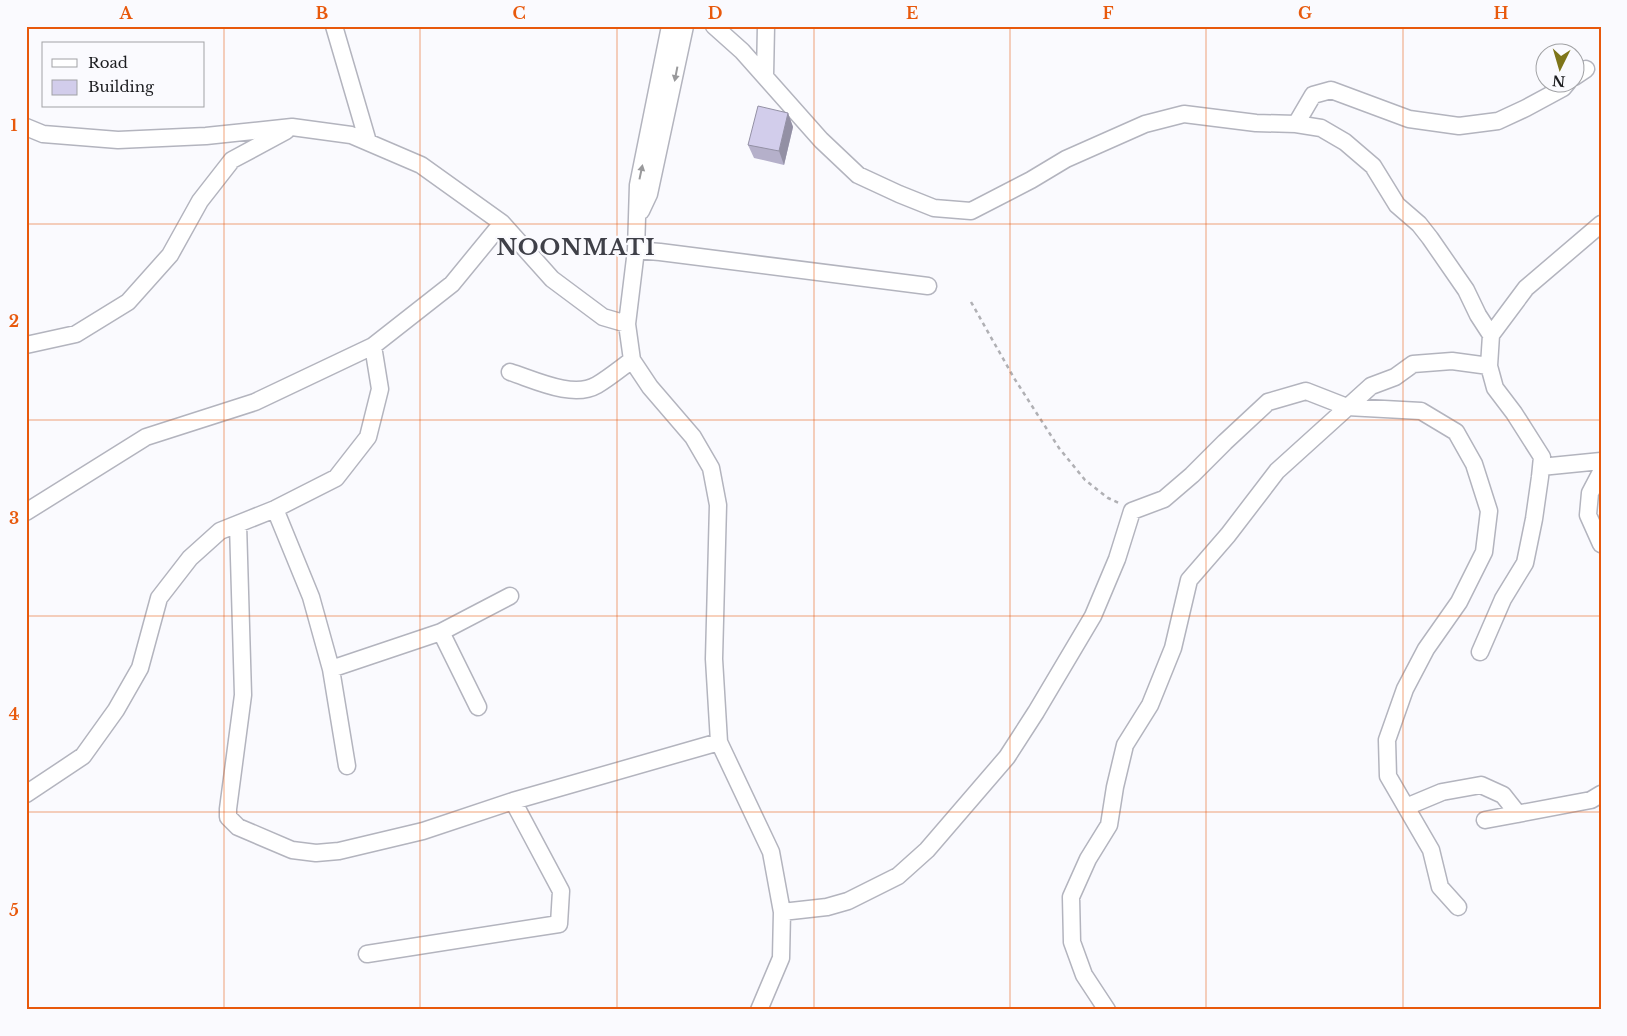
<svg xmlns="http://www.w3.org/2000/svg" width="1627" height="1036" viewBox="0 0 1627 1036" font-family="'Libre Baskerville',serif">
  <rect width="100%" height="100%" fill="#fafafe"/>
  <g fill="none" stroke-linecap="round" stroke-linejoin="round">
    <g stroke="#b3b4be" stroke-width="19">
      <path id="minor" d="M334,26L368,142
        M670,26L638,185L636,250L627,324L632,360L650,387L693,437L711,468L718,505L714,659L719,742L771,852L782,912L781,958L759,1010
        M714,26L742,51L821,140L858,175L899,194L934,208L971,211L1031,180L1066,159L1145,124L1184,114L1256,123L1296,124L1321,128L1345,142L1373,166L1397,205L1419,224L1430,238L1466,290L1478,315L1491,335L1489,366L1495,388L1514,413L1542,457L1540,477L1534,519L1525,563L1503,599L1480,652
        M765,76L766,26
        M1574,77L1586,69
        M1296,124L1313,95L1331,90L1409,119L1459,126L1498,121L1526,108L1563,88L1568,82
        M26,127L43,134L118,140L206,136L292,127L351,135L421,165L502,223L552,279L603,317L627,324
        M641,211L649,194L685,26
        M636,250L660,252L928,286
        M1491,335L1526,288L1601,224
        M26,345L76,334L128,302L170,255L200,201L232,160L286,131
        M510,372C535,380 573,399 597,385C609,378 621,368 632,360
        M1541,467L1601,461
        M1601,472L1590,493L1588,515L1601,544
        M275,509L311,597L331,669L347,766
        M26,512L146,437L255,402L373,346L452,284L502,223
        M238,524L243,695L228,809V817L238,827L292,850L316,853L339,851L423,831L513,801L719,742
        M441,632L478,707
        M331,669L441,632L510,596
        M26,794L83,756L116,710L140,668L159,598L190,558L220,531L275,509L336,478L368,437L380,389L373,346
        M1406,807L1442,792L1481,785L1503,795L1518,814
        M1485,820L1591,800L1601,794
        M782,912L827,907L848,901L898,876L927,850L1007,757L1036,712L1093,616L1117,559L1132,511L1164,499L1192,475L1225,442L1268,402L1306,391L1347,407L1421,411L1456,432L1474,464L1489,511L1484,552L1459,602L1426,649L1405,689L1387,740L1388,776L1431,850L1440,887L1458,907
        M367,954L559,924L561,891L513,801
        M1107,1010L1084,975L1072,942L1071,897L1088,859L1109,825L1115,787L1125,745L1150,705L1173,648L1189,580L1228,535L1277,471L1371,386L1395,377L1413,364L1452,361L1489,366"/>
    </g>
    <path stroke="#b0b0b4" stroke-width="2.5" stroke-dasharray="4 4" stroke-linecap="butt" d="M971,302L1014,378L1059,448L1085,480L1108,498L1119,503"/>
    <use href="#minor" stroke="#fff" stroke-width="16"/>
  </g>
  <path fill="#b5b0ca" d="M788,113L793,127L784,165L754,158L748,145Z"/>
  <path fill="#9390a4" d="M788,113L793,127L784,165L779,151Z"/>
  <path fill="#d2cdeb" stroke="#9390a4" d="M758,106L788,113L779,151L748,145Z"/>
  <defs><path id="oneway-solid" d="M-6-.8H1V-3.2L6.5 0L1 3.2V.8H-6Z" transform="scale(1.25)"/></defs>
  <g fill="#99999b">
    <use href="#oneway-solid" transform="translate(676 74) rotate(101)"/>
    <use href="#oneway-solid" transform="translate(641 172) rotate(-78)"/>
  </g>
  <path fill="none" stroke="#e8590c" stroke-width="1" stroke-opacity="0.55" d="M224,26V1010M420,26V1010M617,26V1010M814,26V1010M1010,26V1010M1206,26V1010M1403,26V1010M26,224H1601M26,420H1601M26,616H1601M26,812H1601"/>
  <g text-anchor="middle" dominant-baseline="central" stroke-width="4.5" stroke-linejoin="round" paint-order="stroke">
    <g font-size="22" font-weight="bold" letter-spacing="1" fill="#3f4048" stroke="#fafafe">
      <text x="576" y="247">NOONMATI</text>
    </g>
  </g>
  <rect width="1627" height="1036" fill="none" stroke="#fafafe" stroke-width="55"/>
  <rect x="42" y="42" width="162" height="65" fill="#fafafe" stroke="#a1a2a5"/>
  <rect x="52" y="59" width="25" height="8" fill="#ffffff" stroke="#a1a2a5"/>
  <text x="88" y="68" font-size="15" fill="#1c1d20">Road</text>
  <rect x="52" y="80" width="25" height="15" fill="#d2cdeb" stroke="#a1a2a5"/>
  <text x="88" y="92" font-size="15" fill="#1c1d20">Building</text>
  <g transform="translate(1560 68) rotate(185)"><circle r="24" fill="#fafafe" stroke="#a1a2a5"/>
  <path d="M0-4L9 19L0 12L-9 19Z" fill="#7e7519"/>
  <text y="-8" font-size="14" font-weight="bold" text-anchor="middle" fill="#1c1d20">N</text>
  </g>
  <rect x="28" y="28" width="1572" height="980" fill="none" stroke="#e8590c" stroke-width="2"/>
  <g font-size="16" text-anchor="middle" font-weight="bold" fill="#e8590c">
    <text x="126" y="19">A</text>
    <text x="322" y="19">B</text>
    <text x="519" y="19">C</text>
    <text x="715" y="19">D</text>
    <text x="912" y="19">E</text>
    <text x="1108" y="19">F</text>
    <text x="1305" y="19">G</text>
    <text x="1501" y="19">H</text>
    <text x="14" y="131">1</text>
    <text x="14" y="327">2</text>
    <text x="14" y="524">3</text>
    <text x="14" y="720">4</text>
    <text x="14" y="916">5</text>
  </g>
</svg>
